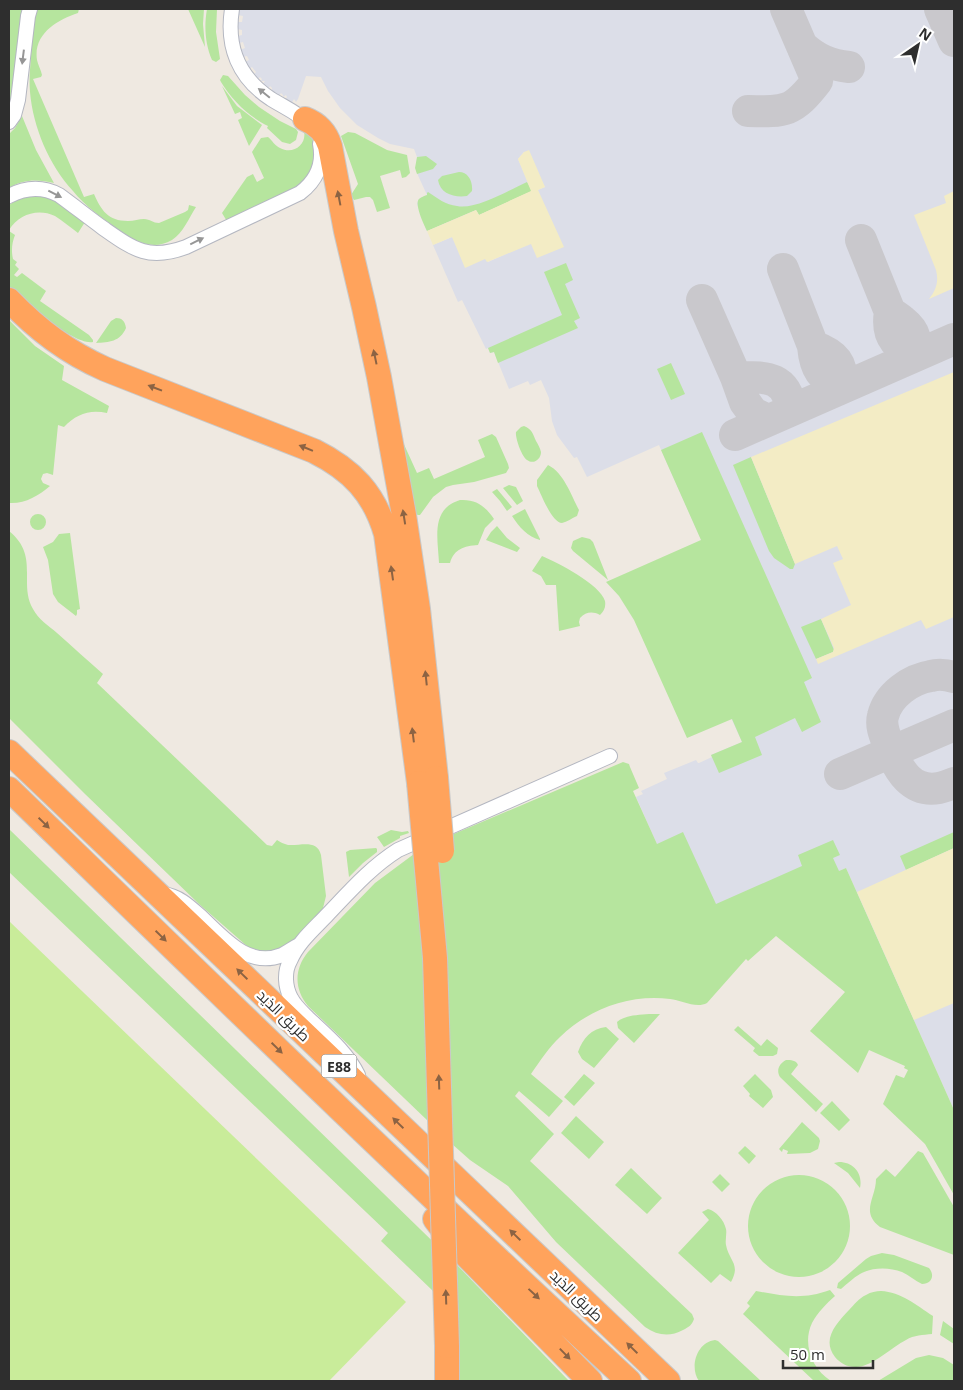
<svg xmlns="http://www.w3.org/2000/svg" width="963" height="1390" viewBox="0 0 963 1390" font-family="'Open Sans',Cairo,sans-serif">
  <rect width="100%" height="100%" fill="#efe9e1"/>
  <path fill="#dcdee8" d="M239,9H954V1110L846,868L697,934L636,797L643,794L641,791L667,779L664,773L696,760L698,763H699L712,757L711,755L742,742L723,700L764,681L659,445L587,477L577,457L574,458L557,435L552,421L549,398L541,380L530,385L528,381L509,389L494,352L490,353L488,348L486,349L462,300L458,302L433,245L452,237L486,259L488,262L531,243L538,190L545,187L524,152L518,159L532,191L477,211L427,231L417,204L419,199L427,195L416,171L417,157L414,149L390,144L378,138L357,125L340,108L328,91L321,77L306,76L298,99L296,102L294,99L291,104L284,101L287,97L286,95L283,97V95L281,93L277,98L272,91V88L270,86L267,91L261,87L265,81H261L262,79L260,77L257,80L253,76L256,72L252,67L249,69L245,62L249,60L247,56L242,57L240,50L245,48L243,42L239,43L238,36L242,35V30L237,29V22H242L243,16L238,15Z"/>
  <path fill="#b6e59e" d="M9,9H22L13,97L9,109Z
    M37,9H79L78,13C57,20 33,34 37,60C38,65 41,70 42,75L41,77L33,79L84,197L94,194C101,210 108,221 128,221C134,221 139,219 144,219C150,219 153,223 159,223L185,212L188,210L189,205L196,207C189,218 183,233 172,240C151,252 133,240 116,228C101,217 85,206 73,191C49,165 33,127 30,92C29,80 30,69 31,57C32,41 32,24 37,9Z
    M188,9H204L203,24L205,47Z
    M207,9H217L216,32L220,59L216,62L212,60C205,44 204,26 207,9Z
    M223,75L228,76L245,95L259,107L280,121L296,129L298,132L296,140L290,144L282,142L267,128L268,126C249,117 232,100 221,82L220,80Z
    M222,86L237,106L262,125L249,146L238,120L242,118L240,112L235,114Z
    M22,116L36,150L54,183C38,179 23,179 9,188V134L15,128Z
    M304,131L311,136L314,143L317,159L307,184L228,223L222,213L247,177L253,174L257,182L264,178L252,152L261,138L268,137C272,140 275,146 280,148C293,155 307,145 304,131Z
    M348,132L355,133L387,150L407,155L410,173L406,177L402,178L400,170L380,176L390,208L377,212L373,200L370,197H366L354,200L351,195L358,184L341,136Z
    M426,156L437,164L433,169L417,174L415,168L417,157Z
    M459,172C468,172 473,181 472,191L467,196C455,198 440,194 438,180L442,176Z
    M527,182L532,191L479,215L476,210L427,231C424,225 414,204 419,199C421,197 424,196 427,195V193L428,192C437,198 446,205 457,206C476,210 509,190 527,182Z
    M39,194L54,199L85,222L78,233C70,227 63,221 55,216C38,208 19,214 9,230V205L23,196Z
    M9,231L15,235C12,243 11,250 13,259L17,262L15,265L19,269L14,275L17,277L22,273L46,291L40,301L89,335L93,340V342C75,346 20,300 9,286Z
    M566,263L573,280L565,284L580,318L574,321L578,328L498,363L494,352L490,353L488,348L562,315L544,272Z
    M116,318C122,318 125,321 126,328C120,342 109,342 96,343L111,321Z
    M9,320L35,346L64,366L62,380L109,406L107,413C90,409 76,414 64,427L58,425L53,475L47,473L43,474L41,479L43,483L50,486C38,496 25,504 9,503Z
    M671,363L685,394L671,400L657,369Z
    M524,426C532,429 533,434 536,441C538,444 540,448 541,452C541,459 534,465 527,460C522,457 515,438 516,432L521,427Z
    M702,432L812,678L804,682L821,722L802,732L795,718L755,737L762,755L719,773L711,755L742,742L732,719L687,738L634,620L619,596L606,582L701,540L661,450Z
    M492,434L496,437L508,464L509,468L506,473L474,482L453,485L446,487L433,497L420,515H418L415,514L402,440L417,473L429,468L434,479L485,457L478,440Z
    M751,457L795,564L793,569H790L774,558L769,551L733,465Z
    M548,465C564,473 571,495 579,510L577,516C572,518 567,522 562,523C552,523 541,494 537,486V480Z
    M509,485L516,487L523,501L517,505L503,488Z
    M497,489L512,507L507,511L500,501L492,492Z
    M460,500C476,499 485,506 494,519L485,528L478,545C464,546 454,549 450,563H439C438,539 430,509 460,500Z
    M525,509L540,539V540C528,537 519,527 512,516Z
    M30 522a8 8 0 1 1 16 0a8 8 0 1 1-16 0Z
    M497,526L507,538L520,548L517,552L486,540L491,532Z
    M9,531C40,556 18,583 33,609C38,619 49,626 57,633C73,647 88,661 103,674L97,683L267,845L272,846L277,840C280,842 284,844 288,845C301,846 317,839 321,855L326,896L323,908L320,913L291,944L274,952L261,951L248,947L199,904L85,794L9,718Z
    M70,533L80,609L77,610V614L76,616L58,602L53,594L48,560L43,547L53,542L59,534Z
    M582,537L590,539L593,542L608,580L573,551L571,548L573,541Z
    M542,556C558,563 600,584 605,601C606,607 604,611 600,615C592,611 586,612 580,618L579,622L580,626L559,631L556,585H546L541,576L532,571Z
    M821,619L834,650L833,652L816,659L801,627Z
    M623,762L629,764L630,767L639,788L633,791L657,844L683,832L716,904L802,866L798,855L833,840L840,855L833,858L839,871L846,868L954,1110V1195L925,1144L883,1104L896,1075L904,1078L908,1070L904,1068L905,1066L869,1050L858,1073L810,1031L845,992L776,936L748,961L746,959L707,1003C696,1009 681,1000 670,999C629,994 589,1009 560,1037C549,1047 540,1061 531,1074L563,1101L549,1117L519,1091L515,1096L554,1134L530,1161L692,1314L694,1319C692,1325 689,1327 683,1330C670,1337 658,1336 645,1327L556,1242L508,1186L470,1160L452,1144L308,1006C294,989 294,969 308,952L375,883L414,854L449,836Z
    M9,829L457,1265L569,1381H451L442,1305L433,1291L381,1241L388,1233L9,872Z
    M391,830L402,832L408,831L409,833L400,836V838L384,847L377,837Z
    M954,832V848L906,870L900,856Z
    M376,848L377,849V852L363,863L349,877L346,852L350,850Z
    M649,1014H660L634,1043L618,1028L617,1022C625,1015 638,1015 649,1014Z
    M738,1026L761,1046L767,1039L778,1048L777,1054L773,1056H759L753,1051L755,1048L734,1030Z
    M606,1027L619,1039L594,1068L582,1059L578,1052C583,1038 591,1029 606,1027Z
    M786,1060C791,1060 796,1060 798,1065L791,1074L823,1104L816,1112L780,1077C776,1070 779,1064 786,1060Z
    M584,1074L595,1083L574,1106L564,1097Z
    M755,1074L771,1090L773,1097L763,1108L749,1096L750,1094L743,1086Z
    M832,1101L850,1120L839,1131L820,1113Z
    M576,1116L604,1142L589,1159L561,1133Z
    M802,1122L819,1138L820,1141L818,1149L810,1153L787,1154L788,1151L783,1149L782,1152L779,1149Z
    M745,1146L756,1156L749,1164L738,1153Z
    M918,1151L923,1153L954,1207V1255L880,1227C860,1212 876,1198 876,1179L886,1169L895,1177Z
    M839,1162C854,1162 863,1174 860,1188L848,1173L834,1163Z
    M631,1168L662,1198L647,1214L615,1185Z
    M720,1174L730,1184L722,1192L712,1182Z
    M748 1226a51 51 0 1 1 102 0a51 51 0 1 1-102 0Z
    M708,1209C716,1211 724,1220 726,1229C727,1234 725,1240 726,1245C729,1261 741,1264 731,1282L720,1274L711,1283L678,1253L709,1220L702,1212Z
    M882,1253L894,1255L929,1268C935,1275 932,1284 922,1284C915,1281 909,1275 902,1272C889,1267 872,1267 860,1274C853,1278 847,1284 841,1289L837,1288L838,1283L866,1259L871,1256Z
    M830,1290L835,1296C826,1304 818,1312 812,1323C802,1344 812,1369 831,1381H814L743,1314L750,1306L747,1303L756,1291C783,1296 803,1300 830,1290Z
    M881,1291C901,1292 916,1305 933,1316L932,1334C923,1335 914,1335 906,1340C892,1347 871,1368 855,1367C847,1367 840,1363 835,1357C821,1339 837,1323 849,1310C854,1305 859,1298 866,1295C871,1292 876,1291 881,1291Z
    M943,1321L954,1329V1344L940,1335Z
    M715,1340L718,1341L761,1381H699C689,1367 697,1342 715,1340Z
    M929,1355L943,1358L954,1365V1381H878L916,1358Z"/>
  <path fill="#f3ecc5" d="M529,150L545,187L538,190L564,247L537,258L531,244L487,262L485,259L465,268L452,237L433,245L427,231L476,210L479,215L531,191L518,159L524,152Z
    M954,191V288L929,299C936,290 939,282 936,270L914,215L946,203L944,196Z
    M954,372V617L926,629L921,620L818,664L816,659L833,652L834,648L821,619L851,605L833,563L843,559L837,546L795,564L751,457Z
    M954,848V1003L914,1020L857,892Z"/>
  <path fill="#c9ec9a" d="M9,921L406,1302L329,1381H9Z"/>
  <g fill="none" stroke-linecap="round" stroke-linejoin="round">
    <path stroke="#c9c8cc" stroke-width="32" d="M940,9L954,41
      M802,46C816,59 830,65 849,67
      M748,111C786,112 793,112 817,81L786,9
      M861,240L890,312C886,335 895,347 916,355C918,331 909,325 890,312
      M783,269L813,346C815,369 821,378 842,387C843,363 836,354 813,346
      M702,300L736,377L745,402L753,413L768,420
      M736,377C765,377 787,375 791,410
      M735,435L954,339
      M954,677C947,675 938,674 931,676C911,679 888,695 883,716C880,727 886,738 890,749C899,771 912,793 939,788C944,787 949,785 954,783
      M840,774L954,725"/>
    <g stroke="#b4b7c1" stroke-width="16">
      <path id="street" d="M232,9C226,47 239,78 271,99C284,107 300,114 310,125
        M9,122L14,115L18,100L28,16L30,9
        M9,196C26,187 42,186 59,195C74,206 88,217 103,228C133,249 148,261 186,247L300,193C316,181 324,164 320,144
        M163,894C178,896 188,905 199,915C222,936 247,969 282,955C288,952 293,948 299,945
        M358,1075C347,1052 326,1035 308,1018C302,1012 295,1006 291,998C285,987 284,972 290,961C298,942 314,929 328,914C350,891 371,867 398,850L610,756"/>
    </g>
    <g stroke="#c9c9c9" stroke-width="26">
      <path id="highway" d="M305,119C318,124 326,133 330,146L346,231L364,307L379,377L404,515L418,609L436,778
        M9,300C38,330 67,352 105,369L314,451C352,470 374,493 386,534L419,783
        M9,752L668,1381
        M9,789C214,988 419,1188 629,1381
        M435,1219L450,1239L590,1381
        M447,1346V1381"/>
    </g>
    <use href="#street" stroke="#fff" stroke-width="14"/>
    <use href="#highway" stroke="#ffa35c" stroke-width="24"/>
    <g stroke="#c9c9c9" stroke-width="26" stroke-linecap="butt">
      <path id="highway-bridge" d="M436,778L442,851
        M419,783L435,958L447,1346"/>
    </g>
    <use href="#highway-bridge" stroke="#ffa35c" stroke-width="24"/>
  </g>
  <defs><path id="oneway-solid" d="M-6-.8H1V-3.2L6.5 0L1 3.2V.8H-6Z" transform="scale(1.25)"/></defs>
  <g fill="#969696">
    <use href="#oneway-solid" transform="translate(23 57) rotate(97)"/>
    <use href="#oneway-solid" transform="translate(264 93) rotate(-141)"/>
    <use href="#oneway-solid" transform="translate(55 194) rotate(27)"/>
    <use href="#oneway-solid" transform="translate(197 241) rotate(-26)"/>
  </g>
  <g fill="#8c6343">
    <use href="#oneway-solid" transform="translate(339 198) rotate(-101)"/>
    <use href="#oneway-solid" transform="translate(375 357) rotate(-102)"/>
    <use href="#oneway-solid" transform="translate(155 388) rotate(-159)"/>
    <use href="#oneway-solid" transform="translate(306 448) rotate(-158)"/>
    <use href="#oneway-solid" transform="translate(404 517) rotate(-99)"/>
    <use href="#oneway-solid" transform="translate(392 573) rotate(-98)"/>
    <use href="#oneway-solid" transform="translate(426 678) rotate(-96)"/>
    <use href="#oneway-solid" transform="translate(413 735) rotate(-97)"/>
    <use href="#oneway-solid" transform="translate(44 823) rotate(44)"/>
    <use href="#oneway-solid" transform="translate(161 936) rotate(44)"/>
    <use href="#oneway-solid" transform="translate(242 974) rotate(-136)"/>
    <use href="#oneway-solid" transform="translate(277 1048) rotate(44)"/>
    <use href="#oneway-solid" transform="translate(439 1082) rotate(-92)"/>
    <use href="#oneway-solid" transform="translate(398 1123) rotate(-136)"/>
    <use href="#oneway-solid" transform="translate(515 1235) rotate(-136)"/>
    <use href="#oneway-solid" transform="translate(534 1294) rotate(43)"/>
    <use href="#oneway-solid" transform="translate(446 1297) rotate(-92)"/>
    <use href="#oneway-solid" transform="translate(632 1348) rotate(-136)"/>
    <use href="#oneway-solid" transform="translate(565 1354) rotate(46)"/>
  </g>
  <g text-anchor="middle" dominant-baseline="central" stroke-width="4.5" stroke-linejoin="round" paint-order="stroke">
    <rect fill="#fff" stroke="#6d6d6d" stroke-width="1" x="321.5" y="1054.5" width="35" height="23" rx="4"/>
    <g font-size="14" font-weight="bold" fill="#2e2e2e">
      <text x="339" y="1066">E88</text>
    </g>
    <g font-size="15" fill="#2e2e2e" stroke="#fff">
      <text transform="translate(284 1015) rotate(44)">طريق الذيد</text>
      <text transform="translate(577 1295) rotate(44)">طريق الذيد</text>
    </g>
  </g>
  <rect width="963" height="1390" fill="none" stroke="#2e2e2e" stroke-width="20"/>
  <g transform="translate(918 45) rotate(34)" stroke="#ffffff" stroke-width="4" paint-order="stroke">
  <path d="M0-4L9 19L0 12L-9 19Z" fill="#2e2e2e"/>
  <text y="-8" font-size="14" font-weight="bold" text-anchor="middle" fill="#2e2e2e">N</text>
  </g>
  <path d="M783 1360v8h90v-8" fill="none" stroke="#2e2e2e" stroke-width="2.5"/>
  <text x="790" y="1360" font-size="15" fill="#2e2e2e" stroke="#ffffff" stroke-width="4" paint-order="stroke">50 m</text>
</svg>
